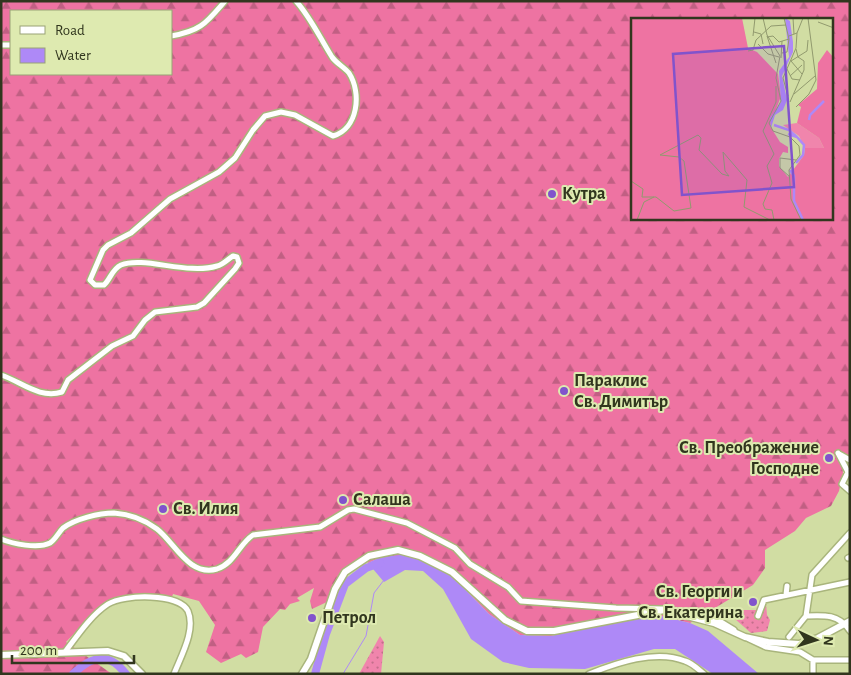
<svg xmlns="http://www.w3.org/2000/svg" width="851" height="675" viewBox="0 0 851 675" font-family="'Alegreya Sans',sans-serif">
  <defs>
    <pattern id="green-dots" width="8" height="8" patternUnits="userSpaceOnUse" patternTransform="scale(1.25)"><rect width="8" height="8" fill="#f085ac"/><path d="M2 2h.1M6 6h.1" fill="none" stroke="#c36e8b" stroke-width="1.8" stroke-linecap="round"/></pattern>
    <pattern id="forest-firs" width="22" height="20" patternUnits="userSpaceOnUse" patternTransform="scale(1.25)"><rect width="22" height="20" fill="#ee73a2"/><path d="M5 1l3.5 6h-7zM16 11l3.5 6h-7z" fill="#c15f83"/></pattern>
  </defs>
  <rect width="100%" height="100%" fill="#d1dda3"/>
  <path fill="url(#green-dots)" d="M763,604H766L767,615L770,620L767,631L751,633L735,619L734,610H756Z
    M380,636L384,642L381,674H359Z"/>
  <path fill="url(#forest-firs)" fill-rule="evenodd" d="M1,1H850V458L842,464L843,473L839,491L831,506L806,518L795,531L765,550V568L753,585L690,623L661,616L626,618L551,636L520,635L489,614L452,575L381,557L368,563L365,556L351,565L329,601L312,609L310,601L314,588L297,598L300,601L290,604L285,610L280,609L263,627L258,652L246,658L241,654L221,663L206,652L215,625L199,601L173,594L171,600C108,588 108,599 66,642L112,674H1ZM11,11H171V74H11ZM632,19H832V219H632Z"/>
  <path fill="#ae89f7" d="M410,554L428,561L452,576L489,614L520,635L551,636L626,618L661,616L690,623L708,631L759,674H713L675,649H654L585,669L529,668L503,662L471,639L443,589L423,571L405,570L384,582L368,563L381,557Z"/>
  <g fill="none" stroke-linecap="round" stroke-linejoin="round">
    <path stroke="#ae89f7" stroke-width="1" d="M343,674L366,636L374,593L384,580"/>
    <path stroke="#ae89f7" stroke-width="8" d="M73,674C92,656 108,651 126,674
      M315,674L326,634L345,584L366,568L380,563"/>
    <g stroke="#a9b57c" stroke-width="8">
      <path id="minor" d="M171,36C201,31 206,23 225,1
        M1,45H11
        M1,375C22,382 39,399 62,392L68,380L112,346L133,336L145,320L155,312L197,307L204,303L235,269L239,263L237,257L233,256C228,259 223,265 217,266C187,275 144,256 121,265C112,269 110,280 104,285H95L90,280L103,250L108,245L131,233L170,199L219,172L235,158L253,130L265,116L281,112L295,115L333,136C358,129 362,93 349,73C344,67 336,63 332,57C320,38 311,18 296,1
        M838,453L848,472L842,484L850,491
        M839,454L850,460
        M1,539C13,544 38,549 50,543C55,540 59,532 63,528C75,519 99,513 114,513C129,514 145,520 157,529C175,543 189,577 217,569C235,563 239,544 253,535L320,527L348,510L354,509L407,523L455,548L470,564L508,587L521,601L616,608L663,609
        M848,558L850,557
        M786,595L787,586
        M671,610L716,619L734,630
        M758,616L764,600L850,582
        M806,616C824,615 839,614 850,631
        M789,637L806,616L812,575L850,533
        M749,639L766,647L800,652L813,660V674
        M65,652C77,636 91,615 108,604C124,594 179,593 188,611C196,630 181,656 174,674
        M813,660H850
        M589,674C616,663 656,649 685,661C692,663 698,669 704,674"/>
    </g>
    <g stroke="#a9b57c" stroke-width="9">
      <path id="major" d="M1,655L108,651L124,656L142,674
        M302,674L311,659L335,589L345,572L369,556L398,550L420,556L452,572L505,620L527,631H554L664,610L714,623L745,637L768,642L799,644L818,638L850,621"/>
    </g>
    <use href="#minor" stroke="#fff" stroke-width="5"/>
    <use href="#major" stroke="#fff" stroke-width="6"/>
  </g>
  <g fill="#8153cc" stroke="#deeab0" stroke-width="2">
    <circle cx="552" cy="194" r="5"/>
    <circle cx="564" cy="391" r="5"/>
    <circle cx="829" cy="458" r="5"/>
    <circle cx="343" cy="500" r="5"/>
    <circle cx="163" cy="509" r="5"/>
    <circle cx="753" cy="602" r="5"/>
    <circle cx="312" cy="618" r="5"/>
  </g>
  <g text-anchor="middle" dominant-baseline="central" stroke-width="4" stroke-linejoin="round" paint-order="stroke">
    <g font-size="18" font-weight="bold" fill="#31361e" stroke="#deeab0" text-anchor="start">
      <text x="562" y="194">Кутра</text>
      <text x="574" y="381">Параклис<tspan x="574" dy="21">Св. Димитър</tspan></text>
      <text x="819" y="448" text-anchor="end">Св. Преображение<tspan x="819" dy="21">Господне</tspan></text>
      <text x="353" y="500">Салаша</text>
      <text x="173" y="509">Св. Илия</text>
      <text x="743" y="592" text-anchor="end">Св. Георги и<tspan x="743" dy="21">Св. Екатерина</tspan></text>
      <text x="322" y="618">Петрол</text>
    </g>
  </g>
  <g transform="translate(631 18)">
    <rect width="202" height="202" fill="#d1dda3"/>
    <path d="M166,105L188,120L193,130H174L168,118L152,107Z" fill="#f085ac"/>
    <path d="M0,0H111L117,30L126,34L147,56L150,78L139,108L149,124L157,129V135L152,134L148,141V148L157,159L173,137L174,130H193L188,120L166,105L170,89L167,87L186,71L187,45L196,32L203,40L202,202H0Z" fill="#ee73a2"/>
    <path d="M154,0L159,3L162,24V34L151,58L156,82L152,92L144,97L140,110L139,100L150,84L148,53L158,39Z" fill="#ae89f7"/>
    <path fill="none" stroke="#ae89f7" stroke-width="2.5" d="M178,102L179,97L193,83M143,107L158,112L166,119M157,116L166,119L173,127L172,137L165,145M159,152L163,158V183L172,202"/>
    <path fill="none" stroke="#919a6e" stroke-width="1" d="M132,0L136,17L149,38L145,60L150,83L138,105L142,113L159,119L168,128L169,137L158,152L160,181L170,202M162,0L163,16M187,4L203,10M123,14L130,16L132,26M122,18L124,0M136,18L145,45M158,18L166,15L172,0M136,19L142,18L148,24L158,21M127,26L137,36L148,39M165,31L167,39L173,43M117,33L122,32L125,22L140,8L155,7M151,35L156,34L158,21L153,0M150,40L151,23M156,51L161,61L169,62M171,56L160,43L176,33L177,22M159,58L171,47M163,76L184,58M157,78L152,60L165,30L166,15M159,84L173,52V43M165,89L178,76L185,62L177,0M159,159L149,150V140L165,142M0,163L12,171L11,179H25L43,193L60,190L53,143L48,139L29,137L67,117L70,120L68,132L91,156L98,158L94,153L92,134L116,162L113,189L139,202M6,202L13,184L23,179M143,202L141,192L134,191L132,186L141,165L136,148L143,136L132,113L145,84V68"/>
    <path fill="#8153cc" fill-opacity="0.15" stroke="#8153cc" stroke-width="2.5" d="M153,28L163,169L51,177L42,36Z"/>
    <rect width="202" height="202" fill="none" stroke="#31361e" stroke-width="2.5"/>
  </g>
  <rect width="851" height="675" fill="none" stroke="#31361e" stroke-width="5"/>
  <rect x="10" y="10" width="162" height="65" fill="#deeab0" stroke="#99a276"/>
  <rect x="20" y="26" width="25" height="8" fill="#ffffff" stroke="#99a276"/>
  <text x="55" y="35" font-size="15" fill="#31361e">Road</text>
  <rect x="20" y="48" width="25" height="15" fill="#ae89f7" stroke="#99a276"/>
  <text x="55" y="60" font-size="15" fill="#31361e">Water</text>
  <g transform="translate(816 640) rotate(94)" stroke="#deeab0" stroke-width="4" paint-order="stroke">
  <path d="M0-4L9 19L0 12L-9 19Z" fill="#31361e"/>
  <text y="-8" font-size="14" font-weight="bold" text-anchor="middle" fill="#31361e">N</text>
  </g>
  <path d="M12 655v8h122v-8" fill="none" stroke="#31361e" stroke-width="2.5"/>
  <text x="20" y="655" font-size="15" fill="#31361e" stroke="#deeab0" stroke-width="4" paint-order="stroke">200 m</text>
</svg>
